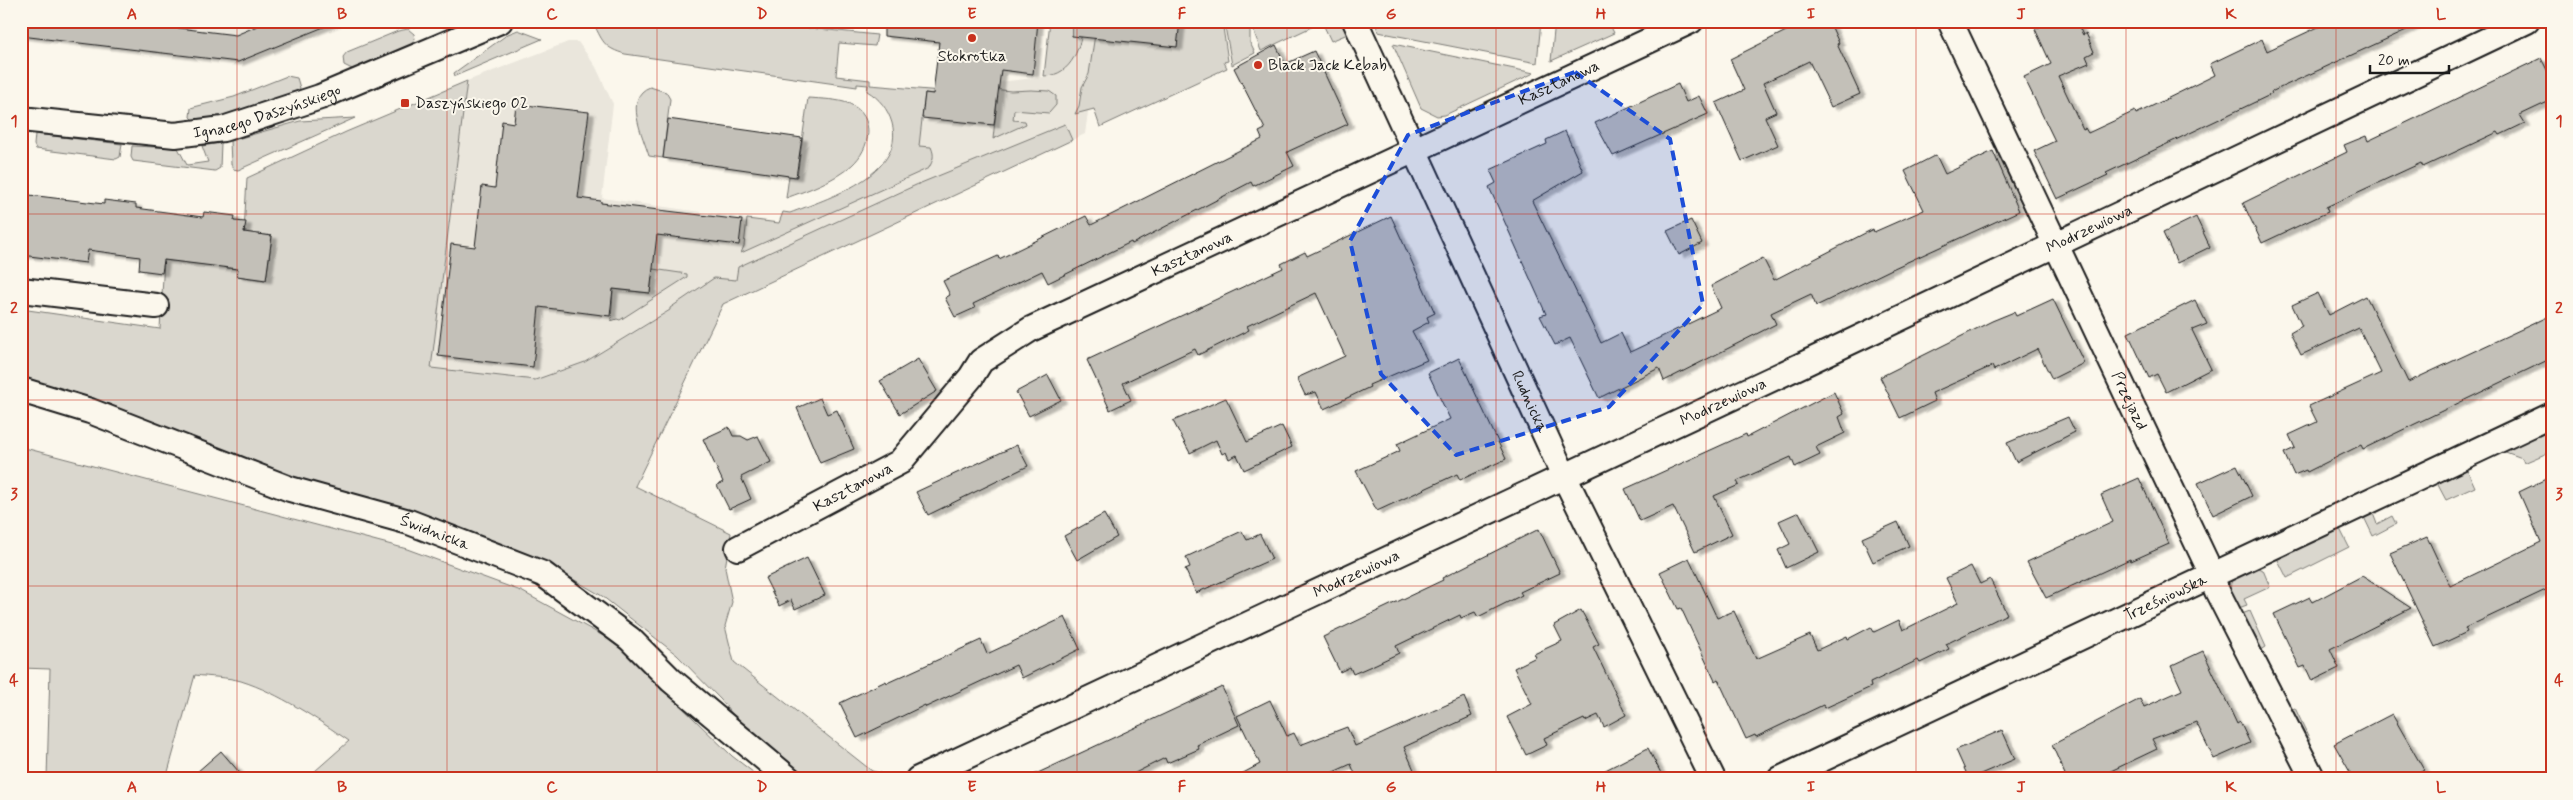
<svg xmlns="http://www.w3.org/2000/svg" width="2573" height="800" viewBox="0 0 2573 800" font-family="Mynerve,sans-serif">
  <defs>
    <filter id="shadow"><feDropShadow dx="5.5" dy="3" stdDeviation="1" flood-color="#0004"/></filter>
  </defs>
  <rect width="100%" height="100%" fill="#fbf7ec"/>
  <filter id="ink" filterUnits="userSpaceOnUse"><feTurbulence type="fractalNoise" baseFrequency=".02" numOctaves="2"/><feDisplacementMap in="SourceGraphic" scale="10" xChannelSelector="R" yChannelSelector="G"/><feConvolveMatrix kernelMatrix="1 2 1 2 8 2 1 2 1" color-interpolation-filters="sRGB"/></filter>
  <g filter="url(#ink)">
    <path fill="#eae6dc" d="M125,21H269L236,35Z
      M1191,21L1092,83L1085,134L724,303L723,307L670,310L585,362L535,380L431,368L467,81L568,42H578L596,67L613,104L602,198L791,225L907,170L918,91L1052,76L1076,54L1083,30Z"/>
    <path fill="#dad7ce" stroke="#7b7a75" d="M601,21H799V27L877,35L875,46L839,43L836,76L870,80V85L941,91L966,86L1011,91L1031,90L1049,91L1056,96V105L1049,113L1014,110L1013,120L1025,121L1026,124L993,139L997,101L925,93L919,146L931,147C935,156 933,160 929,168L741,253L744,246L747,219L779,223L783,212L790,213C826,199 906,175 892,123C888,109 879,98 867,91L868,85L857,84V87L625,54C605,48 603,43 594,24Z
      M1050,21H1084C1081,45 1073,76 1044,76Z
      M1097,21H1222L1228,61L1224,62L1227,68L1100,127L1094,109L1075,114L1079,106L1082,87L1089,74Z
      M1224,21H1250V43L1255,53L1232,65Z
      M1255,21H1339L1350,33L1331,41L1322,22L1261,51L1254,32Z
      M1375,21H1541L1537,63L1378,32Z
      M1555,21H1608L1614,33L1551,61Z
      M408,29L414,34L415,39L409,47L358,69H352L344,65L343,57L347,52L398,31Z
      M518,30L542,39L455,76L454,73L508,34Z
      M1393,44L1534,73L1445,115L1437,116L1421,108Z
      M287,76L297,78L300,88L297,94L224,119L195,122L190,117L191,108L194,107L234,97Z
      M467,81L431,368L535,380L585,362L670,310V308L714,278L736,280L738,267L916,185L1065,124L1072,140L723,304L635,486L731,533L725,568L732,602L725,626L734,662L872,771L880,773L883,779H807L747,732L721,700L677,655L602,596L537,558L418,515L273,475L21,384V309L160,329L164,260L200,264L226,262V268L238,269L237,276L266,280L272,236L244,232L247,178L346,132Z
      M650,87L666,92L670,99L663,158L649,156C643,136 623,97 650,87Z
      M808,98C821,99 838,99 850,104C877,117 870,149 852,165C834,181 808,190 786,198L789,176L797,177Z
      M355,118L238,170L233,169L231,164L230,141L300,121Z
      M35,134L122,144L120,157L116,159L36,149L34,145Z
      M221,143L220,168L215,171L133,161L131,157L132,146L178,148L187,165L208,162L202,146Z
      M653,269L687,274V277L620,320L617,319L611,321L613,289L650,293Z
      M2552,428V451L2524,463L2522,458L2500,450Z
      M21,447L407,549L521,591L616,643L732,756L762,779H306L349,741C317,719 279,693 241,681C227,677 210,677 195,675L166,779H47L50,669L21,668Z
      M2466,467L2475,487L2446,500L2438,485L2440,479Z
      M2372,511L2377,524L2392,516L2396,524L2373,536L2363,515Z
      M2339,527L2349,547L2287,578L2276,556Z
      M2255,566L2263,570L2270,587L2244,599L2247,605L2236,609C2226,581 2228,578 2255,566Z
      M2250,611L2266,647L2258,652L2239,615Z
      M2295,708L2310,740L2304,742L2287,711Z"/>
    <path fill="#c3c0b8" stroke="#1c1c1c" filter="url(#shadow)" d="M21,21H122L236,35L269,21L336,22L238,62L21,36Z
      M884,21H1038L1033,74L1001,70L994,125L922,118L925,93L933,94L939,42L884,36Z
      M1072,21H1180L1177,47L1072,36Z
      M1806,21H1829L1839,43L1837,44L1860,94L1831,107L1809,61L1763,83L1776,112L1765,117L1778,145L1742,161L1716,103L1744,90L1730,59Z
      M2052,21H2076L2083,35L2086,33L2094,52L2086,56L2089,63L2058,76L2083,129L2085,128L2088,133L2135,111L2136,114L2215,75L2210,64L2262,39L2267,51L2331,21H2426L2271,92L2272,94L2106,173L2108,175L2057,199L2034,151L2055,141L2024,77L2051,64L2035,29Z
      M1276,45L1285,64L1314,51L1348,124L1287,152L1294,166L1253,186L1251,182L1132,244L1131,242L1048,283L1042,271L973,304L975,308L955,317L945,298L950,295L943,281L998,256L999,259L1086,216L1091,225L1262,139L1259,132L1265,129L1234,68Z
      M2541,58L2552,80V100L2520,115L2525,123L2500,135L2498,132L2423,167L2421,163L2326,207L2328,212L2262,243L2243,203L2347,152L2344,145L2366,136L2368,141Z
      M1678,84L1686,102L1699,96L1708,114L1613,156L1595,123Z
      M516,104L589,112L578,198L601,201V203L742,220L739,245L657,235L650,293L613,289L610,316L539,307L533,367L438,356L451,244L475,247L482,186L495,188L502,121L514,123Z
      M668,119L802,138L796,177L663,158Z
      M1565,131L1583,171L1532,201L1601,343L1621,333L1630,352L1721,308L1711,286L1763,258L1774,280L1873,229L1874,232L1924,210L1905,171L1936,155L1945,174L1993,151L2019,211L1892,269L1816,306L1811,294L1771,313L1776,324L1664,381L1659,368L1599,398L1570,338L1555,345L1540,316L1546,314L1489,187L1496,183L1490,170L1547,144L1546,140Z
      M21,194L104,204V200L136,204V208L203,217L204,212L235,216L234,221L246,222L244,232L272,236L266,280L237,276L238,269L164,260L162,273L139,270L140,257L88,250L86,263L21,255Z
      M1391,216L1435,313L1427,317L1429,322L1412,331L1427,360L1369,385L1370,387L1324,409L1316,392L1305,395L1297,378L1345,356L1316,293L1247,326L1249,330L1198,355L1195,349L1123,383L1131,400L1110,410L1087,360L1283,268L1281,264L1305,252L1307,256Z
      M2196,217L2210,247L2177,263L2163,233Z
      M1691,220L1702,243L1679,255L1667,231Z
      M2318,293L2329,315L2366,296L2408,382L2552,315V358L2363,449L2361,445L2307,472L2306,470L2294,475L2284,453L2295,448L2289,435L2317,422L2309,406L2381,373L2359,328L2301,355L2290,333L2302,326L2292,305Z
      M2053,299L2084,363L2052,379L2037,349L1994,370L1992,366L1932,393L1935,401L1900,418L1880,377L1992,321L2014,312L2016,316Z
      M2195,300L2207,324L2192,330L2211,369L2166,392L2157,374L2149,378L2128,333Z
      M1459,358L1506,459L1460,480L1457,474L1377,511L1356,471L1400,451L1397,444L1450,419L1428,373Z
      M918,359L937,391L900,414L880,381Z
      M1048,375L1061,400L1029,416L1016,392Z
      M1834,392L1844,414L1839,417L1845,433L1816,447L1820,455L1795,467L1791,457L1737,481L1739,485L1714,496L1732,534L1695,552L1673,506L1640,521L1625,489L1746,434L1747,437Z
      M820,398L827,414L837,410L854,449L820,463L797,408Z
      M1226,398L1247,442L1282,426L1292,447L1244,470L1237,455L1229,459L1226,452L1222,454L1216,440L1190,453L1173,421Z
      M2068,417L2075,432L2016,462L2007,443Z
      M729,427L733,436H741L748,440L758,436L771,462L741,477L751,499L729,509L717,485L723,482L703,439Z
      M1017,445L1028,466L928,515L916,492Z
      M2237,465L2252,496L2213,515L2198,483Z
      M2552,476V587L2465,628L2467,632L2435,647L2390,553L2427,537L2450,586L2541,542L2519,492Z
      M2139,478L2169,544L2131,561L2130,559L2046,598L2027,562L2113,522L2101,495Z
      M1799,512L1819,552L1786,568L1778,550L1790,544L1779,521Z
      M1104,514L1117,537L1077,560L1064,536Z
      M1898,522L1909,546L1873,562L1862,538Z
      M1539,529L1560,573L1520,592L1522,595L1478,617L1475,612L1461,618L1460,615L1396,646L1399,653L1376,664L1353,674L1350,667L1340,672L1323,637L1443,580L1442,578Z
      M1242,531L1247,540L1260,534L1272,559L1196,593L1185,569L1190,567L1186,557Z
      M807,558L825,595L795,609L791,600L779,606L765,578Z
      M1689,558L1717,618L1734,611L1756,659L1810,635L1817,650L1847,636L1848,639L1871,627L1874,632L1899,620L1903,630L1958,603L1946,578L1971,566L1980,584L1990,579L2007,614L1946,644L1949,649L1920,663L1918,660L1870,683L1871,687L1825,708L1823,705L1756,737L1755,735L1746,739L1718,679L1715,681L1681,608L1678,609L1660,572Z
      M2362,576L2411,608L2330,649L2339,668L2312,681L2305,666L2300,668L2274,614L2310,597L2313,602Z
      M1581,610L1599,644L1593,647L1626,715L1604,727L1598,715L1585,721L1584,719L1544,738L1547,745L1526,755L1507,717L1532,704L1514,668L1536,657L1534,654L1562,641L1554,625Z
      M1065,617L1080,649L1022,678L1016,665L926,707L925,705L857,738L840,703L886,681L887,683L981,640L987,654Z
      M2203,651L2237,724L2240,722L2250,743L2214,759L2196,722L2152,739L2157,749L2094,779H2067L2052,745L2140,699L2144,707L2182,690L2171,666Z
      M1222,687L1239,725L1197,745L1199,749L1167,763L1165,758L1123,779H1025Z
      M1464,697L1472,716L1404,747L1418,779H1357L1351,764L1318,779H1232L1260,764L1237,716L1270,700L1287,736L1294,733L1300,745L1347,727L1355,746Z
      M2392,714L2424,770L2409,779H2354L2334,744Z
      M2002,730L2015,759L1969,779L1956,750Z
      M1648,748L1664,779H1588Z
      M221,751L245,779H189Z"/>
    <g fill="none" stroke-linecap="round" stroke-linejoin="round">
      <g stroke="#1c1c1c" stroke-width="28">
        <g id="minor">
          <path id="s1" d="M1355,21L1564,476L1713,779"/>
          <path id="s2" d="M1950,21L2206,562L2217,591L2313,779"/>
          <path id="s3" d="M21,119L175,135L223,129L320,97L500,21"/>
          <path d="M21,290L156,306"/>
          <path id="s4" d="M21,390L90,411L290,489L409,522L543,574L630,639L671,680L789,779"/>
          <path id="s5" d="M738,548L900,462L971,377L981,361L1031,329L1691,21"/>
          <path id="s6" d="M918,779L1806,363L2527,21"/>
          <path id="s7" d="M1780,779L2552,415"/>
        </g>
      </g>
      <use href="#minor" stroke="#fbf7ec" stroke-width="24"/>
    </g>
  </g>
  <path fill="#1d4ed8" fill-opacity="0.2" stroke="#1d4ed8" stroke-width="4" stroke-dasharray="10 6" stroke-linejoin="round" d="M1575,72L1670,139L1703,304L1609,407L1456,455L1381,374L1350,241L1408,135Z"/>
  <path fill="none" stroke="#c8321e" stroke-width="1" stroke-opacity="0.55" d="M237,21V779M447,21V779M657,21V779M867,21V779M1077,21V779M1287,21V779M1496,21V779M1706,21V779M1916,21V779M2126,21V779M2336,21V779M21,214H2552M21,400H2552M21,586H2552"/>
  <g fill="#c8321e" stroke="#fbf7ec" stroke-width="2">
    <circle cx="972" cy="38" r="5"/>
    <circle cx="1258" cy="65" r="5"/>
    <rect x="400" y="98" width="10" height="10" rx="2.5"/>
  </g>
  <g text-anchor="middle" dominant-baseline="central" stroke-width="4" stroke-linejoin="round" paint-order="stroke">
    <g font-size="16" fill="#1c1c1c" stroke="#fbf7ec" text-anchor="start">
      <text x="972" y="56" text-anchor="middle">Stokrotka</text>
      <text x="1268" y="65">Black Jack Kebab</text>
      <text x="415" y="103">Daszyńskiego 02</text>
    </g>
    <g font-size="16" fill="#1c1c1c" stroke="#fbf7ec">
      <text stroke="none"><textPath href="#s5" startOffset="955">Kasztanowa</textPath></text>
      <text stroke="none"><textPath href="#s3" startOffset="250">Ignacego Daszyńskiego</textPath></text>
      <text stroke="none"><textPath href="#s6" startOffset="1294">Modrzewiowa</textPath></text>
      <text stroke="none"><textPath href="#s5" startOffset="550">Kasztanowa</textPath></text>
      <text stroke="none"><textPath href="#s2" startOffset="420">Przejazd</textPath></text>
      <text stroke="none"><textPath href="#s1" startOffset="419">Rudnicka</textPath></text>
      <text stroke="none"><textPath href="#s6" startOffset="889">Modrzewiowa</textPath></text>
      <text stroke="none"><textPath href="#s5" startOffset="130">Kasztanowa</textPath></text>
      <text stroke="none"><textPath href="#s4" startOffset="438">Świdnicka</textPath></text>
      <text stroke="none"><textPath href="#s6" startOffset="484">Modrzewiowa</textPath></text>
      <text stroke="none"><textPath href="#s7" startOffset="426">Trześniowska</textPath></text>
    </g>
  </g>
  <rect width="2573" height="800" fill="none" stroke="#fbf7ec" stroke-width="55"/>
  <path d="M2370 65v8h79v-8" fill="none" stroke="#1c1c1c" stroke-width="2.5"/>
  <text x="2378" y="65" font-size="15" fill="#1c1c1c" stroke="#fbf7ec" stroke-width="4" paint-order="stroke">20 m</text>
  <rect x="28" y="28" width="2518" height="744" fill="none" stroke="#c8321e" stroke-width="2"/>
  <g font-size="16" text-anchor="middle" font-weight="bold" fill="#c8321e">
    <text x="132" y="19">A</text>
    <text x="342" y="19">B</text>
    <text x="552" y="19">C</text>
    <text x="762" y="19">D</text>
    <text x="972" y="19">E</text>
    <text x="1182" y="19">F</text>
    <text x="1391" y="19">G</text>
    <text x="1601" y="19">H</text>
    <text x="1811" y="19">I</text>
    <text x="2021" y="19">J</text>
    <text x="2231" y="19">K</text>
    <text x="2441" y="19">L</text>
    <text x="14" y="126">1</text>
    <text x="2559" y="126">1</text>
    <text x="14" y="313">2</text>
    <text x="2559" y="313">2</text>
    <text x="14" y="499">3</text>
    <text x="2559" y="499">3</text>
    <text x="14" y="685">4</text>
    <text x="2559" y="685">4</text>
    <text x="132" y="792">A</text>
    <text x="342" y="792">B</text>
    <text x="552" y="792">C</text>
    <text x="762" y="792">D</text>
    <text x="972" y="792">E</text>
    <text x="1182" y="792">F</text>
    <text x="1391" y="792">G</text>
    <text x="1601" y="792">H</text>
    <text x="1811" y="792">I</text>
    <text x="2021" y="792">J</text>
    <text x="2231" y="792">K</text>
    <text x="2441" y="792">L</text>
  </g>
</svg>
